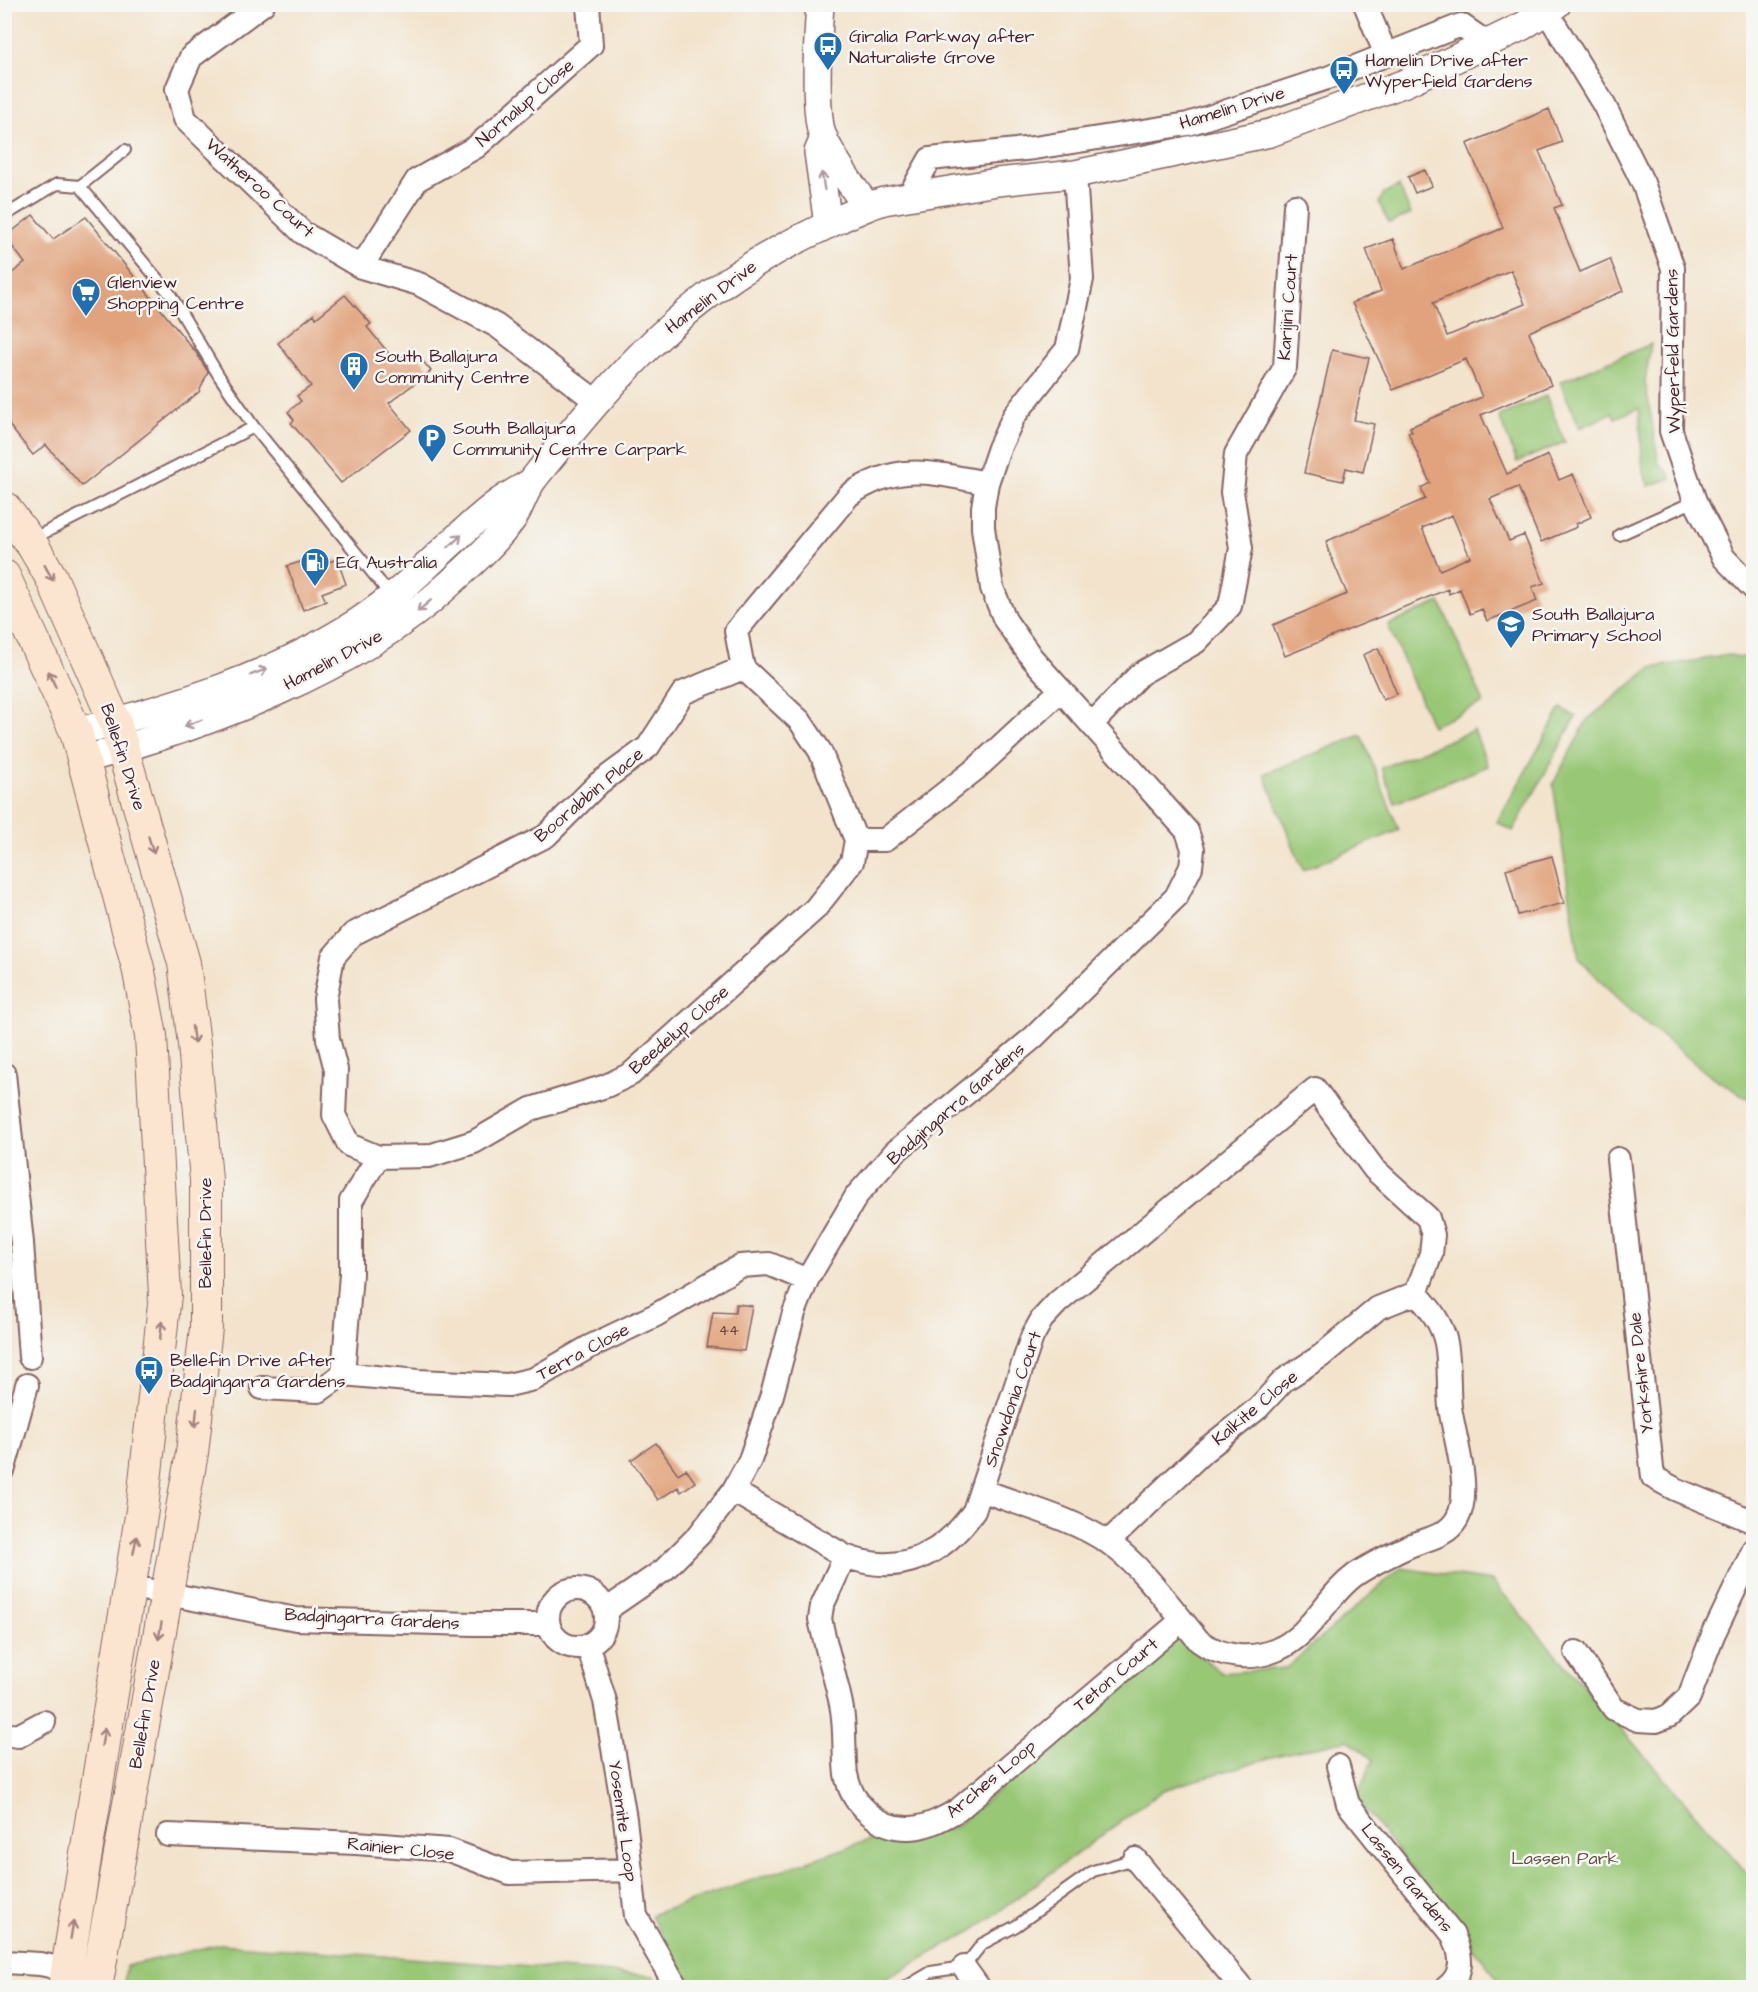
<svg xmlns="http://www.w3.org/2000/svg" width="1758" height="1992" viewBox="0 0 1758 1992" font-family="'Architects Daughter',sans-serif">
  <rect width="100%" height="100%" fill="#f6f6f2"/>
  <filter id="ink" filterUnits="userSpaceOnUse"><feTurbulence type="fractalNoise" baseFrequency=".0167" numOctaves="2"/><feDisplacementMap in="SourceGraphic" scale="12" xChannelSelector="R" yChannelSelector="G"/><feConvolveMatrix kernelMatrix="1 2 1 2 8 2 1 2 1" color-interpolation-filters="sRGB"/></filter>
  <filter id="wash" filterUnits="userSpaceOnUse"><feTurbulence type="fractalNoise" baseFrequency=".008" numOctaves="4" result="noise"/><feDisplacementMap in="SourceGraphic" scale="24" xChannelSelector="R" yChannelSelector="G"/><feGaussianBlur stdDeviation="1.35" result="paint"/><feColorMatrix in="noise" values="0 0 0 0 0 0 0 0 0 0 0 0 0 0 0 0 0 1.4 0 .05"/><feComposite in="paint" operator="in"/></filter>
  <g filter="url(#wash)">
    <rect width="100%" height="100%" fill="#f3e3cc"/>
    <path fill="#98c776" stroke="#717350" stroke-width="1.5" d="M1399,186L1411,214L1389,223L1379,203L1384,193Z
      M1651,344L1645,381L1659,464L1670,474L1671,478L1649,486L1643,472L1639,408L1615,418L1612,413L1580,428L1560,382Z
      M1546,396L1565,442L1517,462L1499,416Z
      M1440,602L1484,703L1432,726L1388,625Z
      M1729,655L1753,659V1098H1747L1709,1075L1618,1000L1579,958L1553,784L1587,720L1651,668Z
      M1561,708L1576,717L1513,831L1497,822Z
      M1474,730L1488,766L1395,803L1381,768Z
      M1361,735L1399,830L1303,870L1264,774Z
      M1401,1568L1492,1581L1753,1880V1987H1504L1356,1798L1373,1760L1348,1740L1279,1755L1163,1790L974,1930L871,1987H694L679,1969L651,1915L869,1840L906,1843L956,1826L1177,1638L1222,1673L1286,1668Z
      M220,1944L654,1976L658,1987H124L126,1966Z"/>
    <g id="blocks">
      <path fill="#e1a37d" fill-rule="evenodd" d="M1549,109L1562,142L1539,151L1562,205L1554,208L1580,272L1610,259L1623,291L1529,332L1551,385L1481,415L1507,474L1548,455L1559,480L1573,474L1591,517L1576,524L1577,527L1541,542L1518,487L1490,499L1509,541L1524,535L1544,583L1532,587L1537,601L1487,621L1482,609L1470,614L1460,589L1449,594L1448,589L1285,656L1273,625L1347,594L1327,547V541L1425,499L1421,488L1430,483L1408,432H1412L1410,427L1482,397L1466,359L1393,390L1352,303L1381,291L1366,249L1393,239L1404,269L1503,228L1467,144ZM1511,270L1525,304L1447,336L1433,303ZM1452,515L1470,557L1440,570L1422,528Z
        M1425,170L1432,186L1415,193L1408,177Z
        M33,215L53,239L86,217L197,354L208,372L199,392L82,486L46,445L33,455L4,419V279L25,263L5,237Z
        M345,295L371,324L367,327L395,361L412,348L431,371L389,403L411,430L341,483L291,423L294,420L288,412L301,401L297,396L311,386L278,343L314,314L316,318Z
        M1332,350L1369,358L1354,420L1374,424L1363,472L1346,468L1343,481L1304,473Z
        M310,559L313,568L337,559L346,584L322,593L326,601L303,610L287,566Z
        M1378,648L1397,694L1383,700L1363,655Z
        M1552,856L1564,903L1518,915L1506,869Z
        M736,1304L752,1306L744,1351L707,1347L713,1312L735,1313Z
        M656,1443L678,1474L686,1469L695,1482L681,1492L678,1487L658,1500L631,1460Z"/>
    </g>
  </g>
  <g filter="url(#ink)">
    <use href="#blocks" fill-opacity="0" stroke="#856463" stroke-width="1.5"/>
    <g fill="none" stroke-linecap="round" stroke-linejoin="round">
      <g stroke="#856463" stroke-width="14">
        <path id="service" d="M80,186L125,150
          M4,216L57,184L80,186L170,294L219,376L254,427
          M1619,535L1695,501
          M32,539L254,427L392,597
          M904,1988L931,1972L964,1967L982,1944L1016,1926L1093,1871L1135,1859"/>
      </g>
      <g stroke="#856463" stroke-width="26">
        <path id="minor" d="M263,4L191,57L177,89L185,119L303,233L361,267L419,284L497,326L596,401
          M1365,4L1386,55
          M1547,12L1604,105L1643,183L1673,268L1671,431L1695,501L1724,558L1754,589
          M909,196L930,159L1034,148L1188,124L1330,77L1461,25L1487,43
          M361,267L417,180L476,147L591,45L588,4
          M743,668L800,721L820,751L856,840L852,862L815,909L631,1074L606,1086L531,1109L474,1142L429,1156L378,1157L349,1145L334,1115L336,1070L328,1039L325,999L333,957L353,934L546,836L599,783L648,747L683,693L743,668L736,631L849,495C899,461 932,473 987,483
          M1092,724L1140,674L1196,642L1230,606L1241,548L1232,492L1236,454L1285,367L1295,206
          M856,840H885L977,768L1061,690
          M4,1074L22,1243L30,1357
          M378,1157L351,1201V1274L343,1374L418,1381L508,1385L534,1379L589,1347L656,1315L740,1266L769,1264L807,1280
          M1618,1159L1653,1477L1675,1489L1754,1522
          M262,1388L319,1391L343,1374
          M4,1468L27,1385
          M733,1491L845,1556C899,1577 942,1556 974,1511L1032,1337L1042,1319L1058,1302L1315,1089L1374,1169L1428,1218L1433,1235L1431,1254L1416,1293C1429,1307 1442,1323 1446,1343C1450,1363 1448,1386 1450,1407C1454,1438 1473,1491 1457,1519C1447,1537 1425,1539 1407,1547C1390,1555 1371,1564 1355,1575C1325,1597 1312,1635 1276,1650C1250,1661 1221,1657 1199,1641C1171,1608 1144,1568 1109,1543C1072,1518 1023,1506 981,1490
          M1108,1542L1203,1452L1258,1408L1284,1380L1321,1356L1378,1308L1416,1293
          M845,1556L822,1606L820,1619C826,1648 835,1676 841,1704C846,1727 843,1751 846,1774C851,1804 879,1830 911,1828C928,1827 944,1818 958,1810L1181,1621
          M127,1586L296,1619L473,1624H548
          M548 1618a29 29 0 1 1 58 0a29 29 0 1 1-58 0Z
          M606,1610L664,1570L699,1535L733,1491L750,1460L772,1395L794,1313L807,1280L857,1195L895,1152L1034,1037L1176,897L1191,867L1193,849L1187,831L1032,658L1005,620L992,588L983,528V507L987,483L999,448L1014,416L1067,349L1082,279L1075,174
          M588,1646L605,1701L625,1819L636,1916L677,1988
          M1576,1652L1614,1709L1638,1720L1656,1721L1669,1716L1689,1697L1713,1635L1754,1549
          M4,1734L18,1736L44,1722
          M1338,1766L1348,1804L1453,1935C1462,1955 1465,1973 1446,1988
          M168,1835L356,1843L449,1850L510,1873L631,1870
          M1135,1859L1242,1988
          M4,1962L40,1964L80,1972
          M964,1967L979,1988"/>
      </g>
      <g stroke="#856463" stroke-width="30">
        <path id="tertiary" d="M820,4C818,33 813,116 824,140C837,164 850,185 867,206
          M824,138L818,152L828,225
          M76,732C173,707 274,676 359,621C410,588 448,541 495,505C505,497 518,490 530,483
          M82,760C203,727 355,671 447,586C469,566 493,545 511,521C521,508 524,490 535,477C619,372 690,289 815,231C838,220 860,208 884,201L997,182L1075,174L1270,133L1405,83L1523,26L1557,4"/>
      </g>
      <g stroke="#856463" stroke-width="34">
        <path id="secondary" d="M4,507L33,546L51,577L115,722L184,963L194,1044L206,1180V1328L192,1453L96,1988
          M4,576L76,732L139,972L151,1036L165,1295L142,1510L64,1988"/>
      </g>
      <use href="#service" stroke="#fff" stroke-width="10"/>
      <use href="#minor" stroke="#fff" stroke-width="22"/>
      <use href="#tertiary" stroke="#fff" stroke-width="27"/>
      <use href="#secondary" stroke="#fce5d0" stroke-width="32"/>
    </g>
    <defs><path id="oneway-shaft" d="M-6 0H5M1.5-3L5.5 0L1.5 3" fill="none" stroke-width="1.6" stroke-linecap="round" stroke-linejoin="round" transform="scale(1.5)"/></defs>
    <g stroke="#ae9aa0">
      <use href="#oneway-shaft" transform="translate(823 181) rotate(-99)"/>
      <use href="#oneway-shaft" transform="translate(455 541) rotate(-43)"/>
      <use href="#oneway-shaft" transform="translate(424 606) rotate(140)"/>
      <use href="#oneway-shaft" transform="translate(259 672) rotate(-21)"/>
      <use href="#oneway-shaft" transform="translate(193 723) rotate(160)"/>
    </g>
    <g stroke="#a3827e">
      <use href="#oneway-shaft" transform="translate(49 573) rotate(61)"/>
      <use href="#oneway-shaft" transform="translate(52 679) rotate(-114)"/>
      <use href="#oneway-shaft" transform="translate(151 845) rotate(73)"/>
      <use href="#oneway-shaft" transform="translate(193 1035) rotate(83)"/>
      <use href="#oneway-shaft" transform="translate(161 1330) rotate(-84)"/>
      <use href="#oneway-shaft" transform="translate(196 1418) rotate(96)"/>
      <use href="#oneway-shaft" transform="translate(135 1545) rotate(-79)"/>
      <use href="#oneway-shaft" transform="translate(160 1631) rotate(100)"/>
      <use href="#oneway-shaft" transform="translate(103 1737) rotate(-81)"/>
      <use href="#oneway-shaft" transform="translate(72 1930) rotate(-81)"/>
    </g>
  </g>
  <defs>
    <g id="bus-pin" transform="scale(1.5)"><path d="M0 17L-7.5 6A9.5 9.5 0 1 1 7.5 6Z" fill="#1f6fb2" stroke="#f6f6f2"/><path d="M-5-6H5V4H4V6H2V4H-2V6H-4V4H-5ZM-3.5-4V0h7V-4ZM-3.5 1.2v1.5H-2V1.2ZM2 1.2v1.5H3.5V1.2Z" fill="#fff"/></g>
    <g id="supermarket-pin" transform="scale(1.5)"><path d="M0 17L-7.5 6A9.5 9.5 0 1 1 7.5 6Z" fill="#1f6fb2" stroke="#f6f6f2"/><path d="M-6-5.5h2.5l.6 2H6L4.5 2H-2.5L-4.4-4H-6ZM-1.5 3.2a1.3 1.3 0 1 0 .1 0ZM3 3.2a1.3 1.3 0 1 0 .1 0Z" fill="#fff"/></g>
    <g id="building-pin" transform="scale(1.5)"><path d="M0 17L-7.5 6A9.5 9.5 0 1 1 7.5 6Z" fill="#1f6fb2" stroke="#f6f6f2"/><path d="M-4-6H4V6H1V3H-1V6H-4ZM-2.5-4.3h1.7v1.8h-1.7ZM.8-4.3h1.7v1.8H.8ZM-2.5-1h1.7V.8h-1.7ZM.8-1h1.7V.8H.8Z" fill="#fff"/></g>
    <g id="parking-pin" transform="scale(1.5)"><path d="M0 17L-7.5 6A9.5 9.5 0 1 1 7.5 6Z" fill="#1f6fb2" stroke="#f6f6f2"/><path d="M-3.5-5.5H1a3.5 3.5 0 0 1 0 7H-1V5.5H-3.5ZM-1-3.4V-.6H.8a1.4 1.4 0 0 0 0-2.8Z" fill="#fff"/></g>
    <g id="fuel-pin" transform="scale(1.5)"><path d="M0 17L-7.5 6A9.5 9.5 0 1 1 7.5 6Z" fill="#1f6fb2" stroke="#f6f6f2"/><path d="M-5.5-6h7V0h2V4h1.3V-2.5L3-4.5l.8-.8L6-3V5H2.5V1h-1V6h-7ZM-4.2-4.7v3.2H.2V-4.7Z" fill="#fff"/></g>
    <g id="school-pin" transform="scale(1.5)"><path d="M0 17L-7.5 6A9.5 9.5 0 1 1 7.5 6Z" fill="#1f6fb2" stroke="#f6f6f2"/><path d="M0-5L7-2L0 1L-7-2ZM-4 1L0 2.5L4 1V4Q0 6-4 4Z" fill="#fff"/></g>
  </defs>
  <g fill-rule="evenodd">
    <use href="#bus-pin" x="828" y="46"/>
    <use href="#bus-pin" x="1344" y="70"/>
    <use href="#supermarket-pin" x="86" y="292"/>
    <use href="#building-pin" x="354" y="366"/>
    <use href="#parking-pin" x="432" y="438"/>
    <use href="#fuel-pin" x="315" y="562"/>
    <use href="#school-pin" x="1511" y="624"/>
    <use href="#bus-pin" x="149" y="1370"/>
  </g>
  <g text-anchor="middle" dominant-baseline="central" stroke-width="5" stroke-linejoin="round" paint-order="stroke">
    <g font-size="15" fill="#704040">
      <text x="729" y="1330">44</text>
    </g>
    <g font-size="18" fill="#4a1f2b" stroke="#f6f6f2" text-anchor="start">
      <text x="849" y="36">Giralia Parkway after<tspan x="849" dy="21">Naturaliste Grove</tspan></text>
      <text x="1365" y="60">Hamelin Drive after<tspan x="1365" dy="21">Wyperfield Gardens</tspan></text>
      <text x="107" y="282">Glenview<tspan x="107" dy="21">Shopping Centre</tspan></text>
      <text x="375" y="356">South Ballajura<tspan x="375" dy="21">Community Centre</tspan></text>
      <text x="453" y="428">South Ballajura<tspan x="453" dy="21">Community Centre Carpark</tspan></text>
      <text x="336" y="562">EG Australia</text>
      <text x="1532" y="614">South Ballajura<tspan x="1532" dy="21">Primary School</tspan></text>
      <text x="170" y="1360">Bellefin Drive after<tspan x="170" dy="21">Badgingarra Gardens</tspan></text>
    </g>
    <g font-size="18" fill="#4a1f2b" stroke="#f6f6f2">
      <text transform="translate(525 103) rotate(-41)">Nornalup Close</text>
      <text transform="translate(1232 108) rotate(-17)">Hamelin Drive</text>
      <text transform="translate(260 188) rotate(42)">Watheroo Court</text>
      <text transform="translate(711 297) rotate(-37)">Hamelin Drive</text>
      <text transform="translate(1288 307) rotate(-86)">Karijini Court</text>
      <text transform="translate(1673 351) rotate(-91)">Wyperfeld Gardens</text>
      <text transform="translate(333 660) rotate(-28)">Hamelin Drive</text>
      <text transform="translate(123 757) rotate(72)">Bellefin Drive</text>
      <text transform="translate(589 795) rotate(-40)">Boorabbin Place</text>
      <text transform="translate(679 1030) rotate(-41)">Beedelup Close</text>
      <text transform="translate(956 1104) rotate(-41)">Badgingarra Gardens</text>
      <text transform="translate(205 1233) rotate(-90)">Bellefin Drive</text>
      <text transform="translate(583 1352) rotate(-28)">Terra Close</text>
      <text transform="translate(1641 1373) rotate(-96)">Yorkshire Dale</text>
      <text transform="translate(1013 1399) rotate(-71)">Snowdonia Court</text>
      <text transform="translate(1255 1408) rotate(-40)">Kalkite Close</text>
      <text transform="translate(372 1619) rotate(3)">Badgingarra Gardens</text>
      <text transform="translate(1116 1675) rotate(-40)">Teton Court</text>
      <text transform="translate(145 1714) rotate(-80)">Bellefin Drive</text>
      <text transform="translate(991 1779) rotate(-40)">Arches Loop</text>
      <text transform="translate(623 1821) rotate(82)">Yosemite Loop</text>
      <text transform="translate(401 1849) rotate(6)">Rainier Close</text>
      <text transform="translate(1407 1878) rotate(51)">Lassen Gardens</text>
    </g>
    <g font-size="18" fill="#615142" stroke="#f6f6f2">
      <text x="1565" y="1858">Lassen Park</text>
    </g>
  </g>
  <rect width="1758" height="1992" fill="none" stroke="#f6f6f2" stroke-width="24"/>
</svg>
